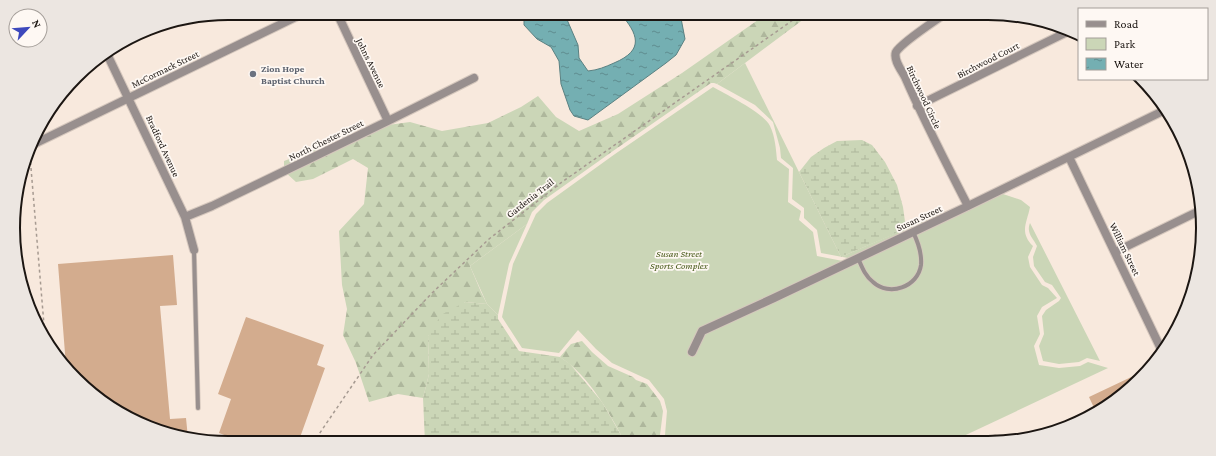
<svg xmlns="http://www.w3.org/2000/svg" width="1216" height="456" viewBox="0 0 1216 456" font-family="'Crimson Pro',serif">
  <defs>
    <pattern id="forest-firs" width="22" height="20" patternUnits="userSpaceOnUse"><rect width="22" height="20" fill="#cbd6b7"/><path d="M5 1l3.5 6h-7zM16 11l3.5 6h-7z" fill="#aeb79c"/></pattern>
    <pattern id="wetland-marsh" width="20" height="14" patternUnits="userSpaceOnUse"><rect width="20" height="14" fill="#cbd6b7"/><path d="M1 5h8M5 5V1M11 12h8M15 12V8" fill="none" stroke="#aeb79c"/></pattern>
    <pattern id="water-ripples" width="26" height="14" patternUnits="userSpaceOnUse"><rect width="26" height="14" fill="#74afb2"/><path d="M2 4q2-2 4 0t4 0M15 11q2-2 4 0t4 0" fill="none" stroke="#5e8d8f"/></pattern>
  </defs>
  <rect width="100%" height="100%" fill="#f8e9dd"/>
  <path fill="url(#forest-firs)" d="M768,13H812L717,84L714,83H711L613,151L544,200L532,212L527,224L470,266L481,292L487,304L465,302L428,336L429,374L423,398L398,394L369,402L356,363L343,335L347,309L342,285L339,231L364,204L368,168L353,159L313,179L296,182L284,171V161L354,135L388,125L410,122L442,131L488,123L521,107L538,96L556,117L579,131L618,114L682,73Z
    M582,341L592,352L608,366L633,377L636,380L647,384L660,401L663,411L660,435L662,442H625C608,411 590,377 560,357L571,344Z"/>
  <path fill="url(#wetland-marsh)" d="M862,140L872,145L885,162L897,185L903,207L906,229L841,257L799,172L811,157L824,148L837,141Z
    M465,302L487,304L498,315V319L519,351L560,357L570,364L602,402L625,442L425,443L423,398L429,374L428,336L441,315Z"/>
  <path fill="#cbd6b7" d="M745,63L841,257L953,208L848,258L821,253L817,230L804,218V208L792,199L793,168L781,158L780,148L773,122L755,105L717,84Z
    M713,87C727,95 764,113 770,126C775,136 776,149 777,160L789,169L788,202L801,211L799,220L813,232L817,256L848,262L997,192L1021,200L1030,207C1027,223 1019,232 1033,246L1028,257L1030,267L1042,285L1048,288L1057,298L1042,307L1037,316L1040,334L1034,346L1039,365L1059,368L1080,366L1088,362L1108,368L953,441L667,442L665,435L667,411L664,399L649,380L612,363L596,349L578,330L559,353L522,348L502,317L513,264L536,214L547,203L615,154Z
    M1030,223L1100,361L1087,358L1079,362L1059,364L1043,361L1039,346L1044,334L1042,316L1046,310L1059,301L1061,298L1052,285L1045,282L1034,266L1033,257L1037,246C1033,238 1026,233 1030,223Z
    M527,224L509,264L498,315L487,304L470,266Z"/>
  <path fill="url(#water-ripples)" stroke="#5a8182" d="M529,13H563L565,15L578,45L579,58L588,71C598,70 605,67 614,63C645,50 638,34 620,13H680L685,39L676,55L666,63L588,120L574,116L570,110L561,84L559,61L551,47L537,39L524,25V17Z"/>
  <path fill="#d3ac8e" d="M173,255L177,305L160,306L170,419L186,418L188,438L172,436L97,399L66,366L58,264Z
    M246,317L324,345L317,365L325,368L298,443H246L219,433L231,399L218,394Z
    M1146,370L1130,389L1096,412L1089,397Z"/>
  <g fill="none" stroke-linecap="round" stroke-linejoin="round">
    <g stroke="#d5c7bd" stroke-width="5.5">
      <path id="lane" d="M194,250L198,408
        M858,258C862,267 865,276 873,282C889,297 918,287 921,265C922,253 918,242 913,232
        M986,441L995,437L997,441"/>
    </g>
    <g stroke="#d5c7bd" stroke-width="10">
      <path id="street" d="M337,13L388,121
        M946,13C935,21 902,42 896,52C893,60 902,71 905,77C924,121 946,163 968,206
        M107,54L185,217L194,250
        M917,106L1067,32
        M34,144L304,13
        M1069,157L1162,351
        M185,217L212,206L388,121L474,78
        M1115,252L1201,210
        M1160,347L1168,344
        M692,352L702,331L774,298L968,206L1165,110"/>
    </g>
    <path stroke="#a69a91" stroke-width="1.5" stroke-dasharray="3 3" stroke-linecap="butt" d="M30,156L45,337
      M313,443L373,355L432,293L489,239L562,182L803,13"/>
    <use href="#lane" stroke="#988f8e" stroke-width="4"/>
    <use href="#street" stroke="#988f8e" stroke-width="8"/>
  </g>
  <circle fill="#6b7280" stroke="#fef8f3" stroke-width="1.5" cx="253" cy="74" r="4"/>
  <g text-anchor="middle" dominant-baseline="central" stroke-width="3.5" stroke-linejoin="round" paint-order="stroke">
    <g font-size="10" fill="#1c1612" stroke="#fef8f3">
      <text transform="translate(988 60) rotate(-27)">Birchwood Court</text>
      <text transform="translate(371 63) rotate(64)">Johns Avenue</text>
      <text transform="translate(165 69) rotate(-26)">McCormack Street</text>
      <text transform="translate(924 97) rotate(65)">Birchwood Circle</text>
      <text transform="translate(326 140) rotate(-26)">North Chester Street</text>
      <text transform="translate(163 146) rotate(65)">Bradford Avenue</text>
      <text transform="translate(530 198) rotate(-38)">Gardenia Trail</text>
      <text transform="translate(919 218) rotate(-25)">Susan Street</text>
      <text transform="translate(1125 249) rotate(64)">William Street</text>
    </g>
    <g font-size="10" font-weight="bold" fill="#5b616d" stroke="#fef8f3" text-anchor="start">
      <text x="261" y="68">Zion Hope<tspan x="261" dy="12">Baptist Church</tspan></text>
    </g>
    <g font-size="10" font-style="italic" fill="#485a1a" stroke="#fef8f3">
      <text x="679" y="253">Susan Street<tspan x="679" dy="12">Sports Complex</tspan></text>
    </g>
  </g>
  <path d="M0 0H1216V456H0ZM228 20H988A208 208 0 0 1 1196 228V228A208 208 0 0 1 988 436H228A208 208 0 0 1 20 228V228A208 208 0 0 1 228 20Z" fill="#ece6e1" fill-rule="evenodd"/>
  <path fill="none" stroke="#1c1612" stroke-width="2" d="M228 20H988A208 208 0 0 1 1196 228V228A208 208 0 0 1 988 436H228A208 208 0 0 1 20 228V228A208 208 0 0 1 228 20Z"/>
  <rect x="1078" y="8" width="130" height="72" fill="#fef8f3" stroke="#a49e99"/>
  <rect x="1086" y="21" width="20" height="6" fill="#988f8e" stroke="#a49e99"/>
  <text x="1114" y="28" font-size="12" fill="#1c1612">Road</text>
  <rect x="1086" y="38" width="20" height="12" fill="#cbd6b7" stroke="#a49e99"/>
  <text x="1114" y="48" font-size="12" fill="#1c1612">Park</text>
  <rect x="1086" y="58" width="20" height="12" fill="url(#water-ripples)" stroke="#a49e99"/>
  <text x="1114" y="68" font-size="12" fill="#1c1612">Water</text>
  <g transform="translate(28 28) rotate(64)"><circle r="19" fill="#fef8f3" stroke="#a49e99"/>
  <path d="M0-3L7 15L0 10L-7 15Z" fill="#3d48bc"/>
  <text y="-6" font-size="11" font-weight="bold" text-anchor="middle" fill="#1c1612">N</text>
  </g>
</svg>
